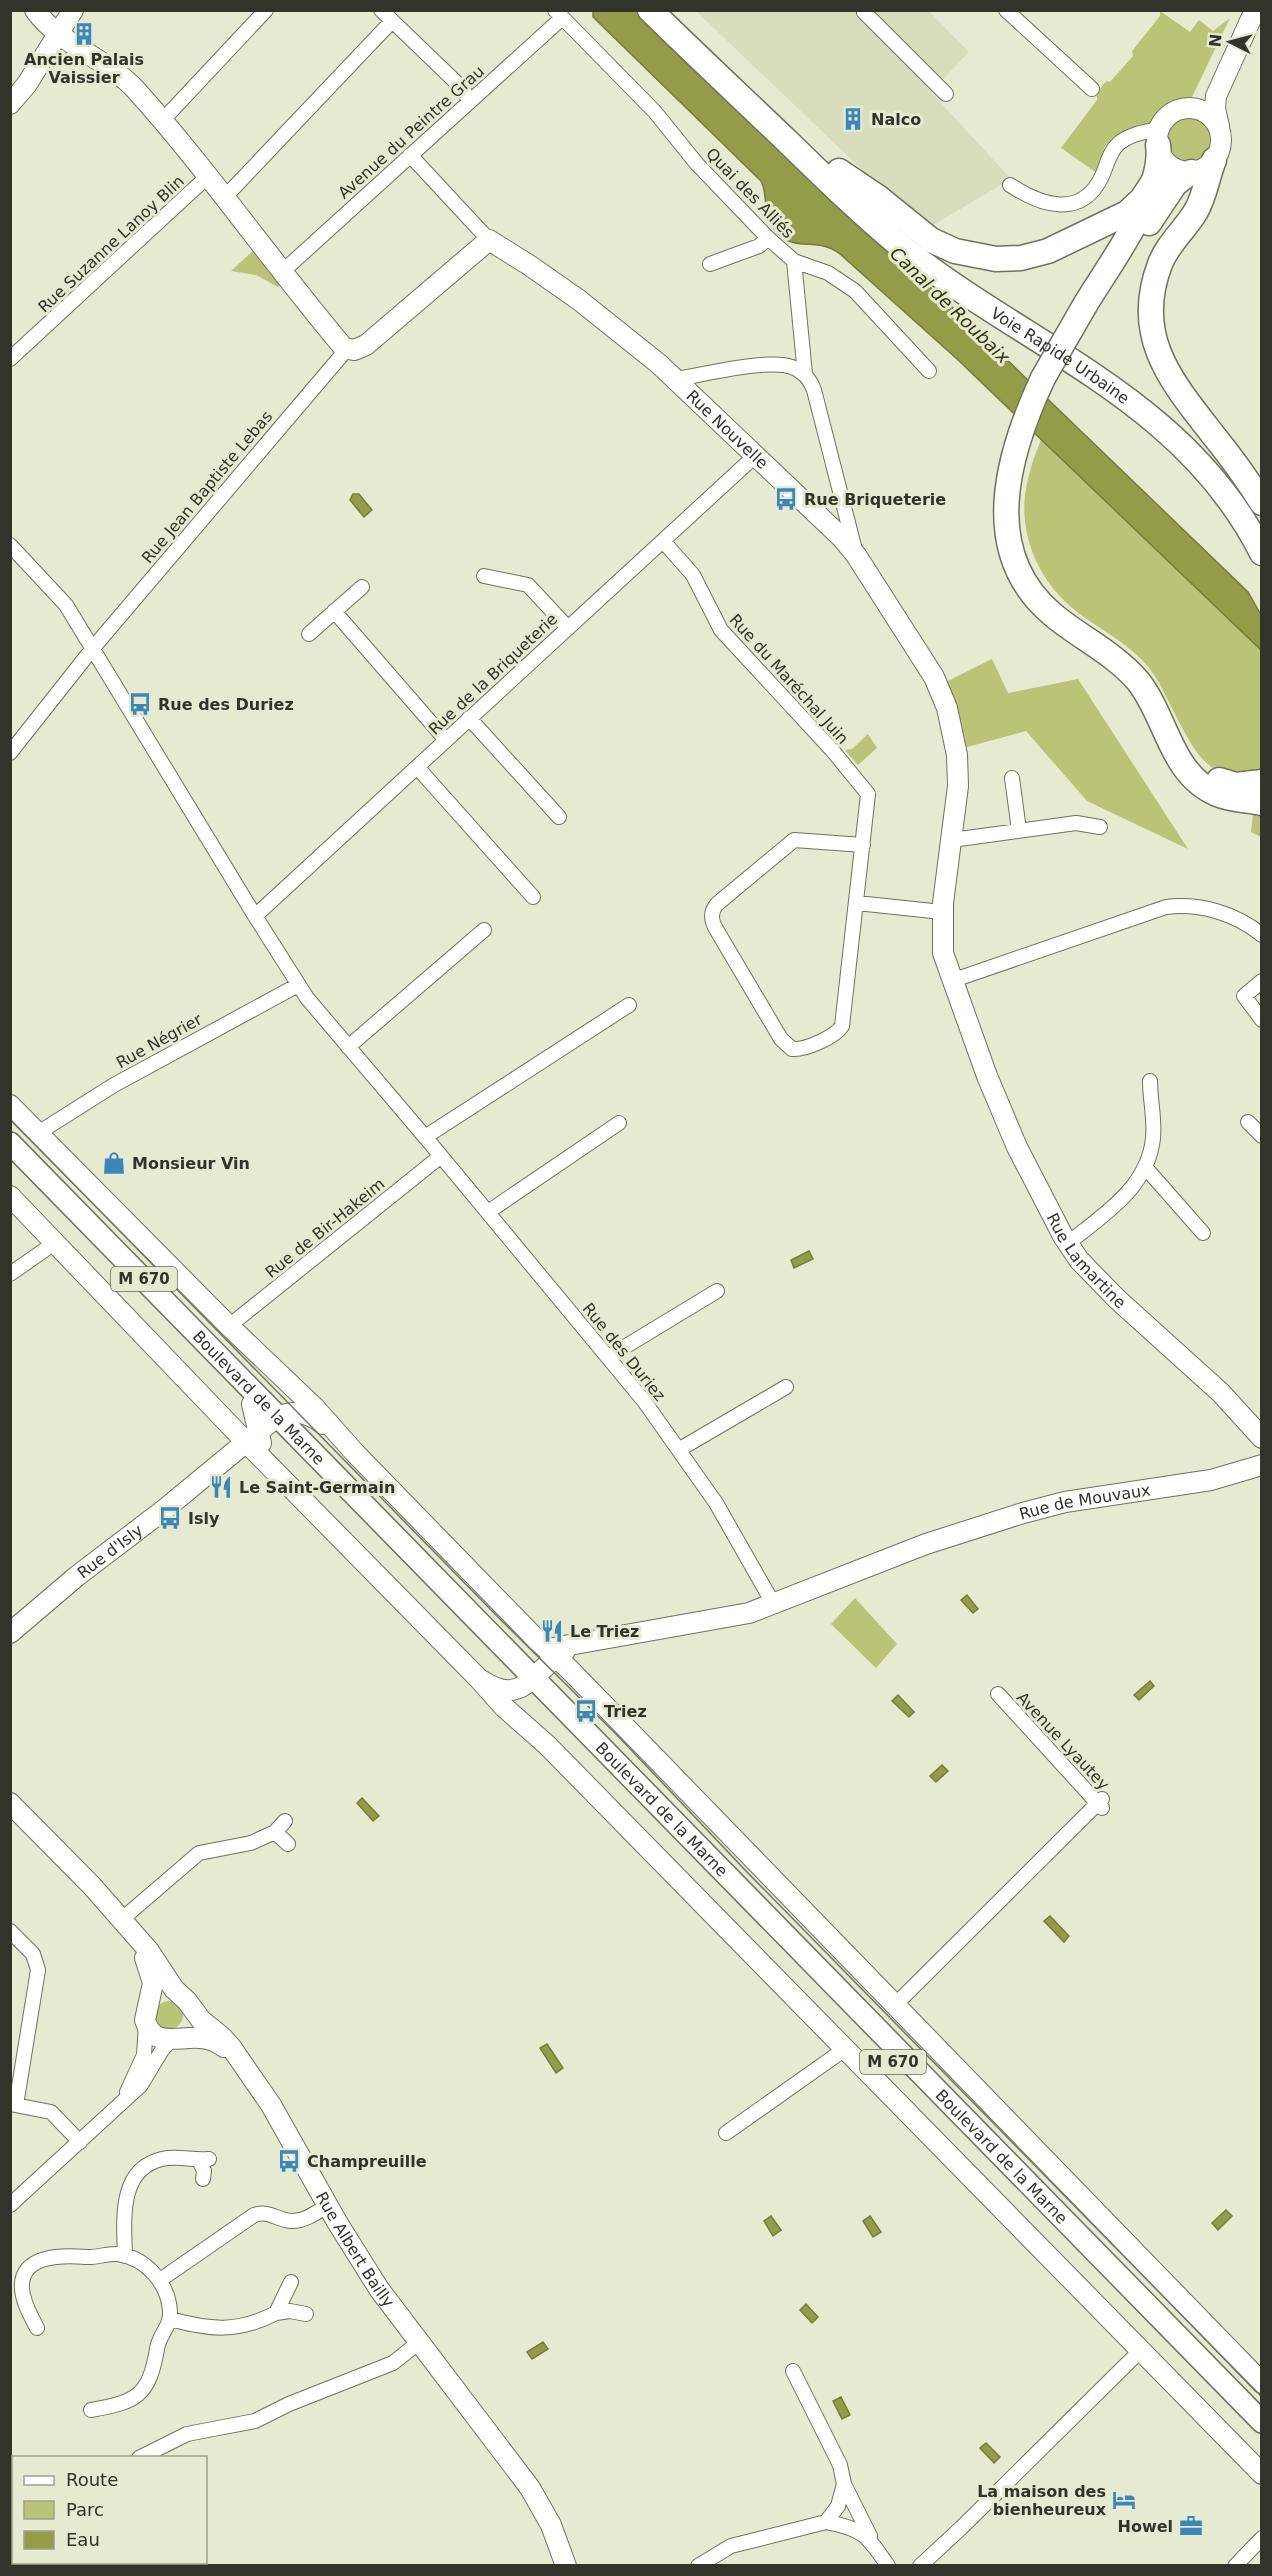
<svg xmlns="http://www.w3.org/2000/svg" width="1272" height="2576" viewBox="0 0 1272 2576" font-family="'DejaVu Sans',sans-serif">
  <rect width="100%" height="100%" fill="#e6ead1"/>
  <path fill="#d9ddbe" d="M696,11H929L969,52L931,92L1011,179L925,230Z"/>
  <path fill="#bac376" d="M1160,11L1190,32L1199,20L1213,31L1230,18L1191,99L1174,103L1165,108L1155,121L1114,136L1104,148L1097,173L1061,148L1097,100V93L1106,81L1110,82L1133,56L1132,51L1160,16Z
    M1165 140a25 25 0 1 1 50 0a25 25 0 1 1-50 0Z
    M254,250L281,285L278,287L256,275L231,271Z
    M1041,440L1261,650V774L1257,776C1245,774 1231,774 1220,771C1190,763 1170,693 1149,668C1130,644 1101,630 1077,612C1037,581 1015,529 1028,479C1031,465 1036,452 1041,440Z
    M992,659L1008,693L1078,679L1188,849L1087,801L1026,731L963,748L946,682Z
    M868,734L877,748L858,765L845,750L852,749Z
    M1253,813L1261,816V837L1251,832Z
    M855,1598L897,1644L876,1668L831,1624Z
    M155 2015a14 14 0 1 1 28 0a14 14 0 1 1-28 0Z"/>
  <path fill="#949c48" stroke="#777c3f" stroke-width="1.5" d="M593,11H637L825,191L929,281V286L946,303L947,302L1248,592L1261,615V650L957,359L840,254C815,234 789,258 770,222C763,209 768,195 761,181L593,17Z
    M353,494H359L372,510L364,517L350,500Z
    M809,1251L813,1259L794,1268L791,1260Z
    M967,1595L978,1609L973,1613L961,1600Z
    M1150,1681L1154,1686L1139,1700L1134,1695Z
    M898,1695L914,1712L909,1717L892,1701Z
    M942,1765L948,1771L936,1782L930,1776Z
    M362,1798L379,1816L373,1821L357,1803Z
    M1050,1916L1069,1936L1064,1942L1044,1921Z
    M547,2044L563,2068L556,2073L540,2048Z
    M1226,2210L1232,2216L1218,2230L1212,2223Z
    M771,2216L781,2230L773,2236L764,2221Z
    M870,2216L881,2232L873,2237L863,2221Z
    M806,2304L818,2317L812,2323L800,2310Z
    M543,2342L548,2349L532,2359L527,2352Z
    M841,2397L850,2415L842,2419L833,2401Z
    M986,2443L1000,2457L994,2463L980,2448Z"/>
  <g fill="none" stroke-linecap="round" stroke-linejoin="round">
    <g stroke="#6f735d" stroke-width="16">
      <path id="street" d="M381,10L462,88L469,100
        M555,10L655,112L697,164L768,238L794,261L828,273L855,291L929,371
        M865,10L864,12L946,94
        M1006,10L1092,89
        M162,121L266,10
        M410,155L489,240
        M1010,185C1042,206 1082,219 1102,176C1107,165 1109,152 1119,143C1131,134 1144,131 1159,130
        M225,197L392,21
        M794,261L805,374
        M710,264L759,246L768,238
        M282,272L562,18
        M10,359L207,177
        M675,379C703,375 768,358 792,367C803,371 810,379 814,390L855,550
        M663,541L693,575L721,630L832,750L868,794L842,1026C835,1037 806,1050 792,1049L781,1039L716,929C711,920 710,912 717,904L794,840L863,845
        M10,545L66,605L255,916L307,998L431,1144L644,1401L716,1503L774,1605
        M484,576L528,585L568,628
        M334,611L446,740
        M309,634L362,587
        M469,718L559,817
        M10,753L93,648L347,349
        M417,767L533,897
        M1012,778L1019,830
        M952,840L1076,823L1100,827
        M857,903L942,912
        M255,916L755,456
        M951,981L1166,907C1200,903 1235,913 1262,935
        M1262,981L1244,996L1262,1020
        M348,1047L484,930
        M1248,1122L1262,1136
        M38,1133L114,1085L298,985
        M425,1137L629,1005
        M1145,1167L1203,1233
        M488,1212L619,1123
        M1067,1244C1103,1215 1148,1188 1153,1138C1155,1119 1150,1100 1150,1081
        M10,1274L56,1242
        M229,1326L441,1156
        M608,1357L717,1291
        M680,1449L786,1387
        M998,1694L1102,1808
        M275,1832L285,1821
        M121,1920L199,1853L251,1843L275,1832L288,1844
        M10,1931L33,1954L38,1970L16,2105
        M895,2005L1102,1799
        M127,2092L144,2055L146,2024
        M10,2104L51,2112L80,2142
        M726,2133L845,2049
        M199,2160L204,2171L203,2179
        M10,2205L141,2085L162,2050L171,2040
        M125,2256C124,2221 118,2169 162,2159C178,2155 193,2161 209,2159
        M160,2280L254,2215C269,2210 277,2220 291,2221C304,2222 317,2212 327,2206
        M276,2313L290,2311L306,2314
        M170,2319C210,2330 238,2333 276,2313L291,2282
        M37,2328C31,2316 23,2303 22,2289C19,2254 64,2255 86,2257C97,2258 107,2253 118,2254C146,2258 168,2283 170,2311C171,2327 159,2334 157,2349C149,2396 137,2402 91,2410
        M139,2458L187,2434L255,2421L289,2404L393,2363L418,2343
        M844,2484L870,2536
        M10,2521L14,2519
        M826,2522C862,2528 868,2536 888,2566
        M698,2566L731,2546L826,2522L838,2506L844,2484L840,2465L793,2371
        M920,2566L961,2528L1141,2350
        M1235,2566L1262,2538"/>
    </g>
    <g stroke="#6f735d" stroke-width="22">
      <g id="secondary">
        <path id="s1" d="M35,10C60,45 106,58 135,89C209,171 272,263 344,348L354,350L366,345L489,240L529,265L579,300L659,364L842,538L856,555L934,677L947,708L957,755L958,786L943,903V953L987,1076L1017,1147L1063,1236L1079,1260L1117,1299L1221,1393L1262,1438"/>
        <path d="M10,104L27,84L73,10"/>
        <circle cx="1189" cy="140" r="32"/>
        <path d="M1219,126L1215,109L1216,96L1255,10"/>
        <path d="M10,1105L229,1326L315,1408L355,1453L537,1640L569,1669L1262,2383"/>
        <path d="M10,1196L245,1441L478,1678L504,1707L547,1745L1262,2474"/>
        <path d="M252,1404L261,1443"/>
        <path id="s2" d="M10,1633L77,1576L165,1509L274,1419C290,1409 308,1412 323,1424"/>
        <path id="s3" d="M547,1649L749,1613L926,1544L1023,1513L1065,1502L1211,1480L1262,1465"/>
        <path d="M483,1681C523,1708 534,1669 565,1651"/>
        <path id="s4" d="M10,1803L92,1886L149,1951L174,1989L187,2001L201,2020L222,2037L231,2047L271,2105L337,2222L379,2289L530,2488L551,2525L566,2566"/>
        <path d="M145,1958L153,1983L145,2020C156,2058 195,2023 224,2047"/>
      </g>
    </g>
    <g stroke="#6f735d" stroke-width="24">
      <g id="primary">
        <path id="s5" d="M10,1143L1262,2422"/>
      </g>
    </g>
    <g stroke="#6f735d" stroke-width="27">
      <g id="highway">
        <path id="s6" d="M650,10C696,55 742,98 788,142C827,180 866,218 908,252C1034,350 1186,402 1262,553"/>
        <path d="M1214,160C1207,177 1205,196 1196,211C1185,230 1168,243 1160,264C1132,337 1172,382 1214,436C1231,457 1247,479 1262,503"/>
        <path d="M839,171L879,198L931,240L955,251L996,259L1021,258L1048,251L1127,213L1142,199L1155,179"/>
        <path d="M1149,223L1175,184L1191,172"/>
        <path d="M1085,305C1109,265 1165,191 1158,145"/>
        <path d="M1043,378C1008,453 978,551 1052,614C1079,637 1114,653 1138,681C1167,717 1170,774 1217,794C1231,800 1247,800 1262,803"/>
        <path d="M1219,780L1236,785L1262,782"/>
      </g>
    </g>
    <use href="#street" stroke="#fff" stroke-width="14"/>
    <use href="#secondary" stroke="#fff" stroke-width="20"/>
    <use href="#primary" stroke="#fff" stroke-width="21"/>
    <use href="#highway" stroke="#fff" stroke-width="24"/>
    <path stroke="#737566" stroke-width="1.5" d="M10,1119L495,1614L616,1734L747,1872L1262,2397"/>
    <g stroke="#6f735d" stroke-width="27" stroke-linecap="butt">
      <path id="highway-bridge" d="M1043,378L1085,305"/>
    </g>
    <use href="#highway-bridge" stroke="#fff" stroke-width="24"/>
  </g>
  <defs>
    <g id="building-bare" transform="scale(1.8)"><path d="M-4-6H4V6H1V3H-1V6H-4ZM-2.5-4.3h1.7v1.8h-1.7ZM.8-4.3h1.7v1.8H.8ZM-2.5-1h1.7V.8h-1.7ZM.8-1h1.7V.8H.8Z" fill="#3c86ba" stroke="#e6ead1" stroke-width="2.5" paint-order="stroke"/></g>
    <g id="bus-bare" transform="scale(1.8)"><path d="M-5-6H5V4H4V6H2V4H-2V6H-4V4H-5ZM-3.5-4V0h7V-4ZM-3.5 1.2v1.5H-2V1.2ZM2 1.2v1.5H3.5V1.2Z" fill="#3c86ba" stroke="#e6ead1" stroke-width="2.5" paint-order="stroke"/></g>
    <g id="shop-bare" transform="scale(1.8)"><path d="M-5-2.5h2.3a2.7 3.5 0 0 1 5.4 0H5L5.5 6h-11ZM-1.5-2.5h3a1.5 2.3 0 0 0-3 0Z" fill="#3c86ba" stroke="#e6ead1" stroke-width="2.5" paint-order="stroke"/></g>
    <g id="restaurant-bare" transform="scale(1.8)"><path d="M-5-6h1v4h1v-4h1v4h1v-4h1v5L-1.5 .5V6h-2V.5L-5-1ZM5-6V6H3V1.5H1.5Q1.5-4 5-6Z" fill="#3c86ba" stroke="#e6ead1" stroke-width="2.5" paint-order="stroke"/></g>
    <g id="hotel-bare" transform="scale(1.8)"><path d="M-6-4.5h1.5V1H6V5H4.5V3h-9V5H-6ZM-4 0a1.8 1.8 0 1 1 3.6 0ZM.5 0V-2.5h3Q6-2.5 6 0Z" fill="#3c86ba" stroke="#e6ead1" stroke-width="2.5" paint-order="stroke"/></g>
    <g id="office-bare" transform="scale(1.8)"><path d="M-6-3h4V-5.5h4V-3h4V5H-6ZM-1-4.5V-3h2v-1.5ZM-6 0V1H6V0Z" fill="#3c86ba" stroke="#e6ead1" stroke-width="2.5" paint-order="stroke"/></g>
  </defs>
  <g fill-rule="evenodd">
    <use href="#building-bare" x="84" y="34"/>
    <use href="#building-bare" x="853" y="119"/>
    <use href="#bus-bare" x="786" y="499"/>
    <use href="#bus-bare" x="140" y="704"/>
    <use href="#shop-bare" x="114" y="1163"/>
    <use href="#restaurant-bare" x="221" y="1487"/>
    <use href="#bus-bare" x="170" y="1518"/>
    <use href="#restaurant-bare" x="552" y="1631"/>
    <use href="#bus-bare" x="586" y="1711"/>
    <use href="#bus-bare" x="289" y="2161"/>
    <use href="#hotel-bare" x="1124" y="2500"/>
    <use href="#office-bare" x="1191" y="2526"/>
  </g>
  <g text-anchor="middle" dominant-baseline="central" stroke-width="6" stroke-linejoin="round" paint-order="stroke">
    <g fill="#e6ead1" stroke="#686a5c" stroke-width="1.5">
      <rect x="111" y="1267" width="66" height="24" rx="4.5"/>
      <rect x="860" y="2050" width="66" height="24" rx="4.5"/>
    </g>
    <g font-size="15" font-weight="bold" fill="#32332a">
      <text x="144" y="1279">M 670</text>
      <text x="893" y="2062">M 670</text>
    </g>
    <g font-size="16" font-weight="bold" fill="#32332a" stroke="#e6ead1" text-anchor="start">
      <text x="84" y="59" text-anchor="middle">Ancien Palais<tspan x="84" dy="18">Vaissier</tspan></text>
      <text x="871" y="119">Nalco</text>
      <text x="804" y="499">Rue Briqueterie</text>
      <text x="158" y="704">Rue des Duriez</text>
      <text x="132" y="1163">Monsieur Vin</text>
      <text x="239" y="1487">Le Saint-Germain</text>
      <text x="188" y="1518">Isly</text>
      <text x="570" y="1631">Le Triez</text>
      <text x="604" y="1711">Triez</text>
      <text x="307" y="2161">Champreuille</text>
      <text x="1106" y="2491" text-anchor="end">La maison des<tspan x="1106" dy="18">bienheureux</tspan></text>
      <text x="1173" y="2526" text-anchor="end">Howel</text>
    </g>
    <g font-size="16" fill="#32332a" stroke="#e6ead1">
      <text transform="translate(411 132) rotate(-42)">Avenue du Peintre Grau</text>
      <text transform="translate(750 193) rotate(46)">Quai des Alliés</text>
      <text transform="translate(111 244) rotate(-43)">Rue Suzanne Lanoy Blin</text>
      <text stroke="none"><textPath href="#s6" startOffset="538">Voie Rapide Urbaine</textPath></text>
      <text stroke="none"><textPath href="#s1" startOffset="951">Rue Nouvelle</textPath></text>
      <text transform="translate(207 487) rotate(-50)">Rue Jean Baptiste Lebas</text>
      <text transform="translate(493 674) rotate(-43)">Rue de la Briqueterie</text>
      <text transform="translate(789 679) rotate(48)">Rue du Maréchal Juin</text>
      <text transform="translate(159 1041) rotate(-29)">Rue Négrier</text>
      <text transform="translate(325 1228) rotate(-39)">Rue de Bir-Hakeim</text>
      <text stroke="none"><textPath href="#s1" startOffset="1898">Rue Lamartine</textPath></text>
      <text transform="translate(624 1352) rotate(51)">Rue des Duriez</text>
      <text stroke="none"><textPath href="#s5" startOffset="356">Boulevard de la Marne</textPath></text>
      <text stroke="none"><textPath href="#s3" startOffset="560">Rue de Mouvaux</textPath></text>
      <text stroke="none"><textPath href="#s2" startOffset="129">Rue d'Isly</textPath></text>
      <text transform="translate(1063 1741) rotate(47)">Avenue Lyautey</text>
      <text stroke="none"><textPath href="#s5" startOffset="932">Boulevard de la Marne</textPath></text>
      <text stroke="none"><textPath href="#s5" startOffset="1418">Boulevard de la Marne</textPath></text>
      <text stroke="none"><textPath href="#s4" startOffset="568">Rue Albert Bailly</textPath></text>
    </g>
    <g font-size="18" font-style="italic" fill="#31340f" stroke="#e6ead1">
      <text transform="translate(950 305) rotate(44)">Canal de Roubaix</text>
    </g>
  </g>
  <rect width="1272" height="2576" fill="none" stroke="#32332a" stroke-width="24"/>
  <rect x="12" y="2456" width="195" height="108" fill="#e6ead1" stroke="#9ea18e" stroke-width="1.5"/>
  <rect x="24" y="2476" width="30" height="9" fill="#ffffff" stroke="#9ea18e" stroke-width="1.5"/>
  <text x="66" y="2486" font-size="18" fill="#32332a">Route</text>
  <rect x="24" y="2501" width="30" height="18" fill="#bac376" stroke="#9ea18e" stroke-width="1.5"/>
  <text x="66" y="2516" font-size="18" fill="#32332a">Parc</text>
  <rect x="24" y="2531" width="30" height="18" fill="#949c48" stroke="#9ea18e" stroke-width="1.5"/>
  <text x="66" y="2546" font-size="18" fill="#32332a">Eau</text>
  <g transform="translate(1230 42) rotate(276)" stroke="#e6ead1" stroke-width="4.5" paint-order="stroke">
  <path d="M0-4.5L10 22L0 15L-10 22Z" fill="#32332a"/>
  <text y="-9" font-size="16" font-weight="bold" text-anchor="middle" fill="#32332a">N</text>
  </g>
</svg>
